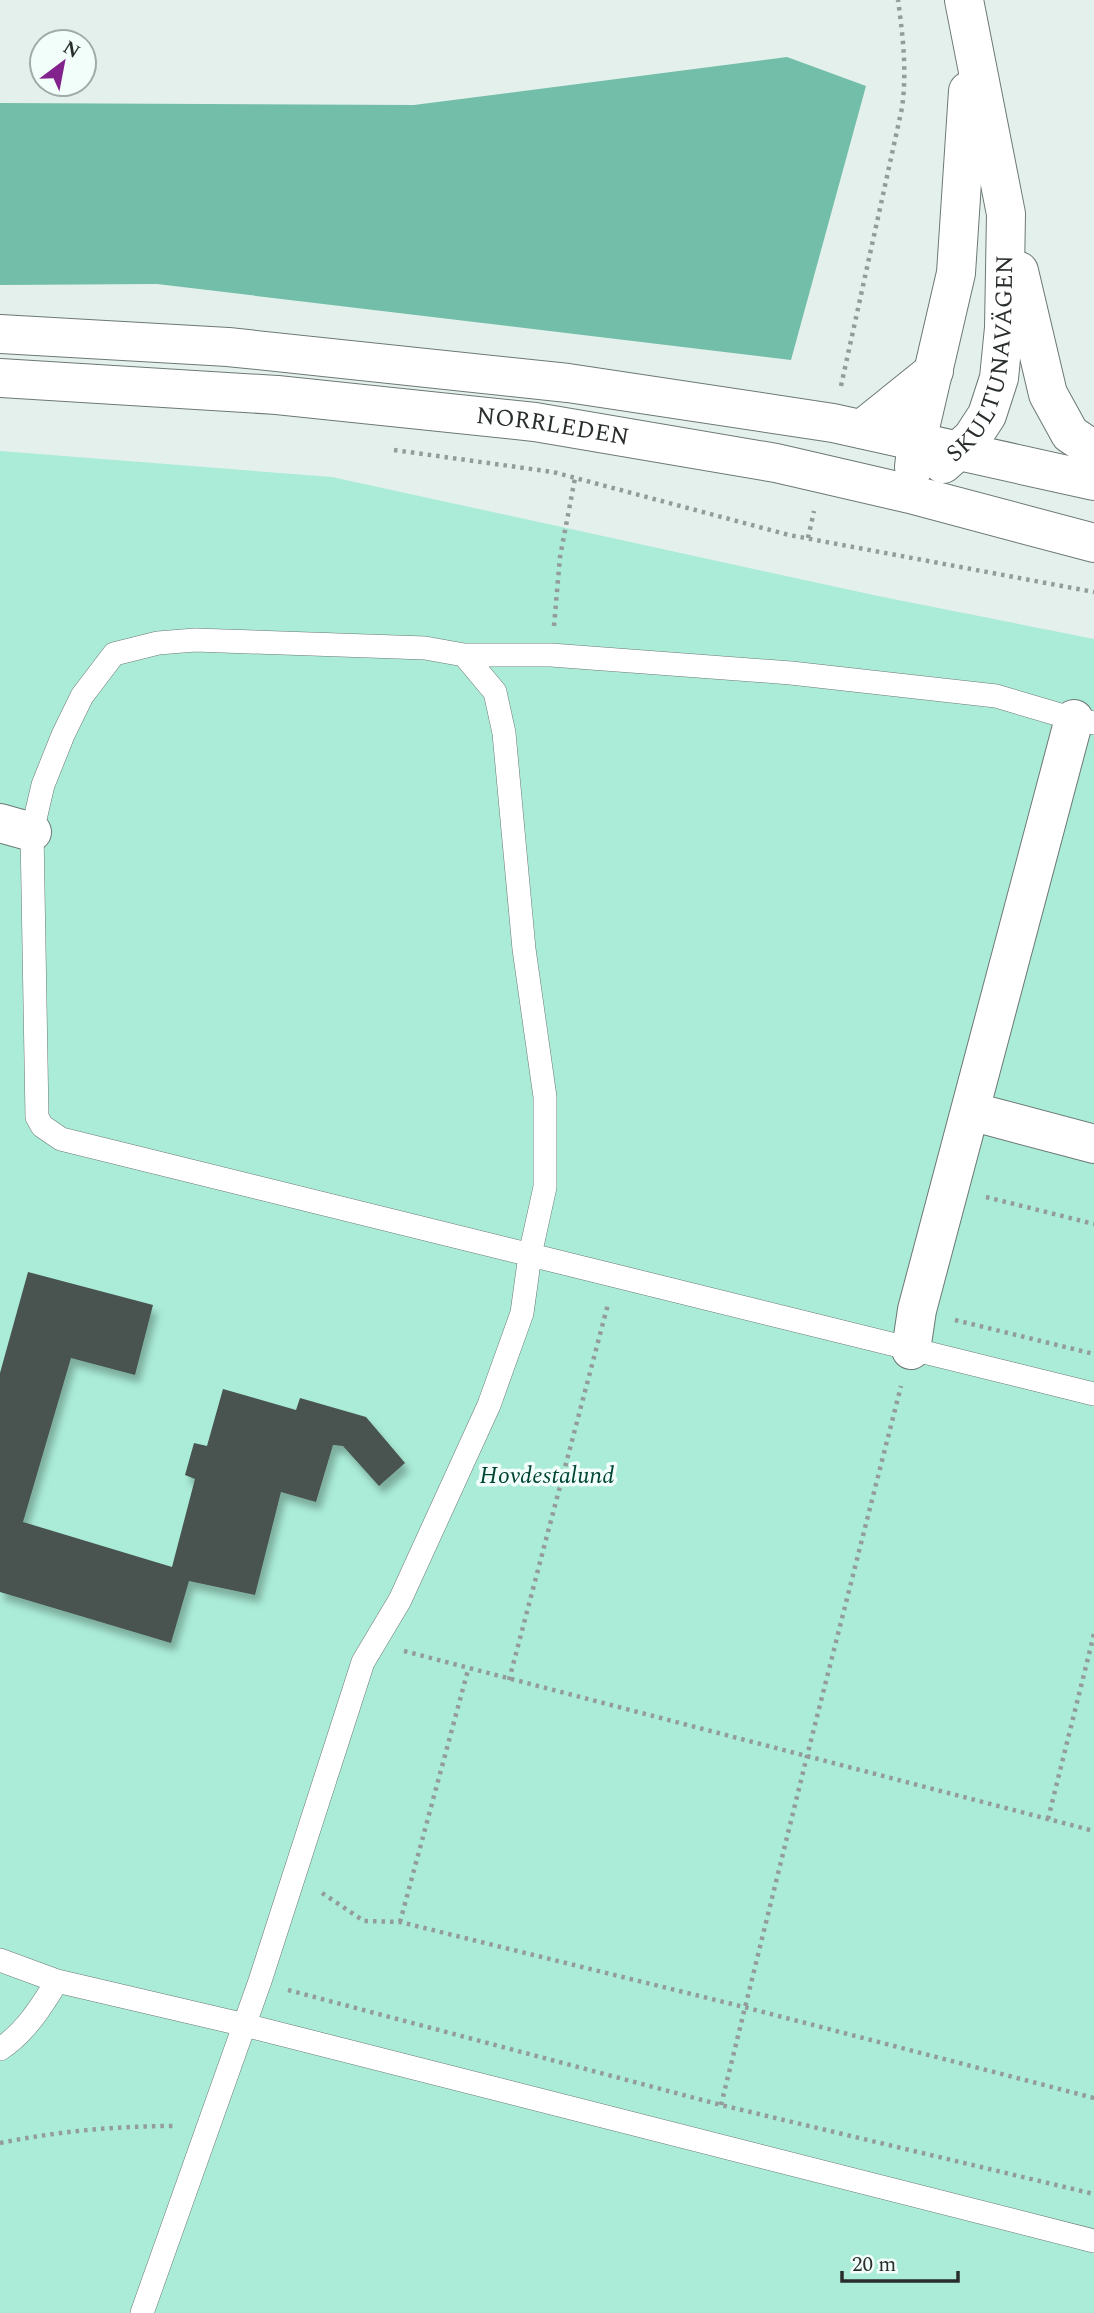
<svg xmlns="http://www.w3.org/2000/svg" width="1094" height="2313" viewBox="0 0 1094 2313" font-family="Spectral,serif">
  <defs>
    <filter id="shadow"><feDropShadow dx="4.5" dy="8" stdDeviation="3.5" flood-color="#0004"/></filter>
  </defs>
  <rect width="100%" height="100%" fill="#e4f0ec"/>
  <path fill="#aaecd7" d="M0,451L332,477L878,596L1094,639V2313H0Z"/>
  <path fill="#73bea8" d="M787,57L866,86L791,360L157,284L0,285V103L414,105Z"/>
  <path fill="#48524f" filter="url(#shadow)" d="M28,1272L153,1305L135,1375L71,1358L23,1522L172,1567L195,1479L185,1475L194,1443L207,1446L223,1389L296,1410L300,1398L366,1417L405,1463L379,1486L343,1446L333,1445L316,1502L281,1492L255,1595L189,1581L171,1643L0,1592V1373Z"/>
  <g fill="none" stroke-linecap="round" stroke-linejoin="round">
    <g stroke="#6c7874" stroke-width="24">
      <path id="lane" d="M1094,723L1074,719L996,696L791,673L551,655H464L425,648L195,640L158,643L114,654L82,696L63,735L43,785L32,832L37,1117L42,1126L61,1139L1094,1394
        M0,1960L57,1981L245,2025L1094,2241
        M0,2049C25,2033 42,2006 57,1981
        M142,2313L260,1981L363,1662L400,1600L489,1405L522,1313L530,1255L545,1187V1097L524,949L504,733L495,692L464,655"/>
    </g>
    <g stroke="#6c7874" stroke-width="40">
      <path id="street" d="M0,823L32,832
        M970,1111L1094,1144
        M911,1350L917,1310L1074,719"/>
    </g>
    <g stroke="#6c7874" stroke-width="40">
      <g id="secondary">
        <path d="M1019,271L1048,394L1070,434L1094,450"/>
        <path d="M0,334L228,347L568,383L833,423L1094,481"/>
        <path id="s1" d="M0,378L277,395L535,422L776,463L910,494L1094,543"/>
        <path d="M862,429L934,371"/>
        <path id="s2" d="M943,464L972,438L987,415L999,378L1004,328L1006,214L964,0"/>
        <path d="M914,467L917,441L956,273L968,91"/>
      </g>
    </g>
    <path stroke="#939c99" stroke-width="4.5" stroke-dasharray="3.5 5" stroke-linecap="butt" d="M841,386L902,108C907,71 903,37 898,0
      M394,450L553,472L789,535L1094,592
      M808,538L814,511
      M554,626L560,557L575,478
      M986,1197L1094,1224
      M955,1320L1094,1354
      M404,1651L1094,1831
      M509,1680L608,1304
      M1048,1819L1094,1634
      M322,1893L364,1921L400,1922L744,2007L1094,2098
      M400,1922L468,1670
      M288,1990L721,2105L1094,2194
      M721,2105L807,1756L901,1386
      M0,2143C59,2131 117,2126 176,2126"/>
    <use href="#lane" stroke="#fff" stroke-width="23"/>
    <use href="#street" stroke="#fff" stroke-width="38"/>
    <use href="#secondary" stroke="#fff" stroke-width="38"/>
  </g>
  <g text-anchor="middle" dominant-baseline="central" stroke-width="7" stroke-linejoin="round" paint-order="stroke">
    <g font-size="24" fill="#292e2c" stroke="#f1fef9">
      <text stroke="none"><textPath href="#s2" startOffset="119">SKULTUNAVÄGEN</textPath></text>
      <text stroke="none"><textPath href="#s1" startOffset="555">NORRLEDEN</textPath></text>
    </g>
    <g font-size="24" font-style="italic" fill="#004536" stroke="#f1fef9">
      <text x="547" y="1476">Hovdestalund</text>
    </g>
  </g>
  <g transform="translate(63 63) rotate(32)"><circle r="33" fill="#f1fef9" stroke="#a1aba7" stroke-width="2"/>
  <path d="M0-5L12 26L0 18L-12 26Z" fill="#82228d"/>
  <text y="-10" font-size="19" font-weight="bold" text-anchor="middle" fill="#292e2c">N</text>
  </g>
  <path d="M842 2271v10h116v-10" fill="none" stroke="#292e2c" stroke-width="3.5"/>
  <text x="852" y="2271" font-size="21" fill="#292e2c" stroke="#f1fef9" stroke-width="5" paint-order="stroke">20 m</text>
</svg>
